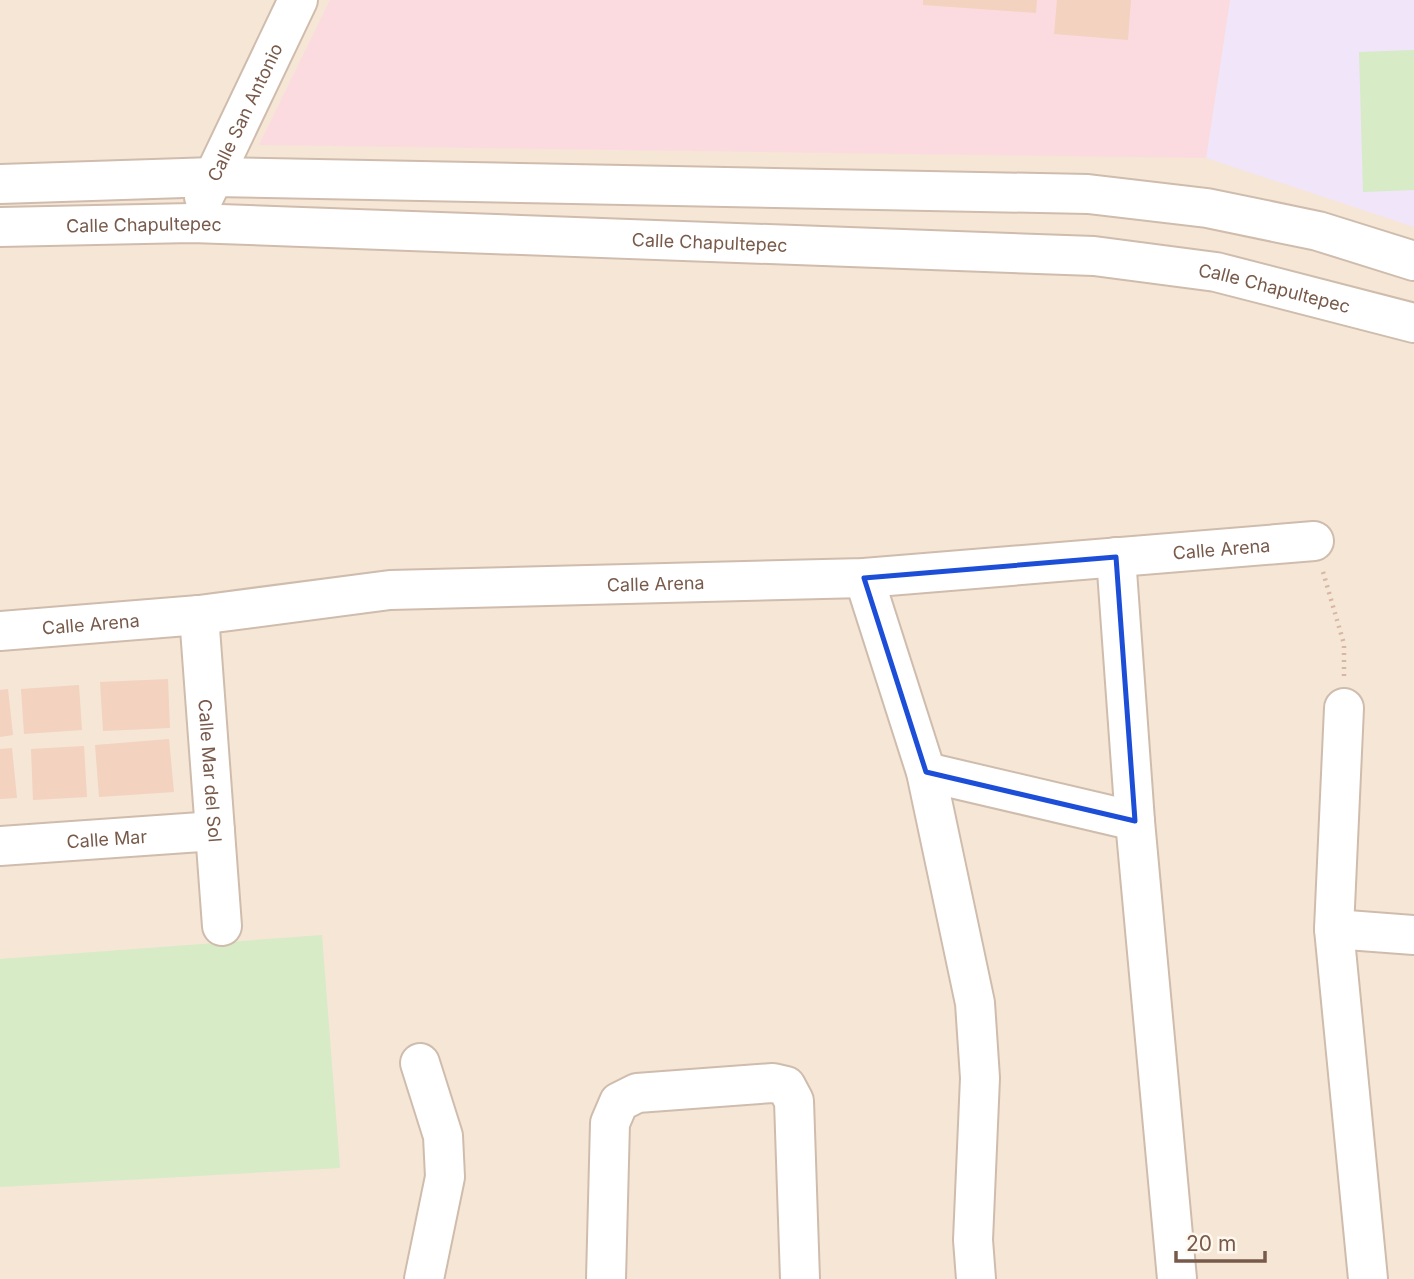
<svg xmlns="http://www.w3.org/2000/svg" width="1414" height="1279" viewBox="0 0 1414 1279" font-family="Inter,sans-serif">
  <rect width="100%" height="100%" fill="#fdf4e8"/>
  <path fill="#f5e6d6" d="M0,0H1414V1279H0Z"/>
  <path fill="#f1e5f9" d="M1230,0H1414V227L1206,158Z"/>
  <path fill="#fbdbe0" d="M330,0H1230L1206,158L259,145Z"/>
  <path fill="#d6ebc6" d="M1414,50V190L1363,192L1359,52Z
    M322,935L340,1168L0,1187V959Z"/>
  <path fill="#f3d2bf" d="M923,0H1037L1036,13L923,5Z
    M1057,0H1131L1128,40L1054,34Z
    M168,679L170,728L103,731L100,682Z
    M79,685L82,730L24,734L21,689Z
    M8,689L13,735L0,737V690Z
    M169,739L174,792L99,797L95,745Z
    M84,746L87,797L33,800L31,749Z
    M12,748L17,798L0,799V749Z"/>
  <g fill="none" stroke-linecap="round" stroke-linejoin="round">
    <g stroke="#cfbcad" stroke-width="42">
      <g id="minor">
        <path d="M0,184L214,177L1088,194L1207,208L1318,231L1414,261"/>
        <path id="s1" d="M204,197L298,0"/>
        <path id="s2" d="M0,227L192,223L1094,256L1216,272L1414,323"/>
        <path d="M1116,557L1135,821L1177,1279"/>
        <path d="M864,578L926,772L975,1003L980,1078L973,1240L976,1279"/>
        <path id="s3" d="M199,615L222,926"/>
        <path id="s4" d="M0,631L199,615L390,590L864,578L1314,541"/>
        <path d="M1344,708L1334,929L1368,1279"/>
        <path d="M926,772L1135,821"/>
        <path id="s5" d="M0,846L215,831"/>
        <path d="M1334,929L1414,935"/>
        <path d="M420,1063L443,1136L445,1177L424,1279"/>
        <path d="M606,1279L610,1123L619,1102L637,1093L773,1083L786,1086L794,1101L800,1279"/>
      </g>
    </g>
    <path stroke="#d8b6a2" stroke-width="4.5" stroke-dasharray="2 5" stroke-linecap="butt" d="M1323,572L1344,644V676"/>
    <use href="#minor" stroke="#fff" stroke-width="38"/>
  </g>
  <path fill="none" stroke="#1d4ed8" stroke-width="5" stroke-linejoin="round" d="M1116,557L1135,821L926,772L864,578Z"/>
  <g text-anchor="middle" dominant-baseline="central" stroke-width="5" stroke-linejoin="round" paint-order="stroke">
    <g font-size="18" fill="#785a4b" stroke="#fff8ef">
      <text stroke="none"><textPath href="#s1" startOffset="94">Calle San Antonio</textPath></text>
      <text stroke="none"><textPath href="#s2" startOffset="144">Calle Chapultepec</textPath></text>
      <text stroke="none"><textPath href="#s2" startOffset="710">Calle Chapultepec</textPath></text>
      <text stroke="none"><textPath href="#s2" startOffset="1278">Calle Chapultepec</textPath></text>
      <text stroke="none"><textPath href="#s4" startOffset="1225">Calle Arena</textPath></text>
      <text stroke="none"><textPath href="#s4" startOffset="658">Calle Arena</textPath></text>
      <text stroke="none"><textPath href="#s4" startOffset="91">Calle Arena</textPath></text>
      <text stroke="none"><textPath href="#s3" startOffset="156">Calle Mar del Sol</textPath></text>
      <text stroke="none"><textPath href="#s5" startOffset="107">Calle Mar</textPath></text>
    </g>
  </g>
  <path d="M1176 1251v10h89v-10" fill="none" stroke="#785a4b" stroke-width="3.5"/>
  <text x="1186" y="1251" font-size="21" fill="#785a4b" stroke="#fff8ef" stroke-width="5" paint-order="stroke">20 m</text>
</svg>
